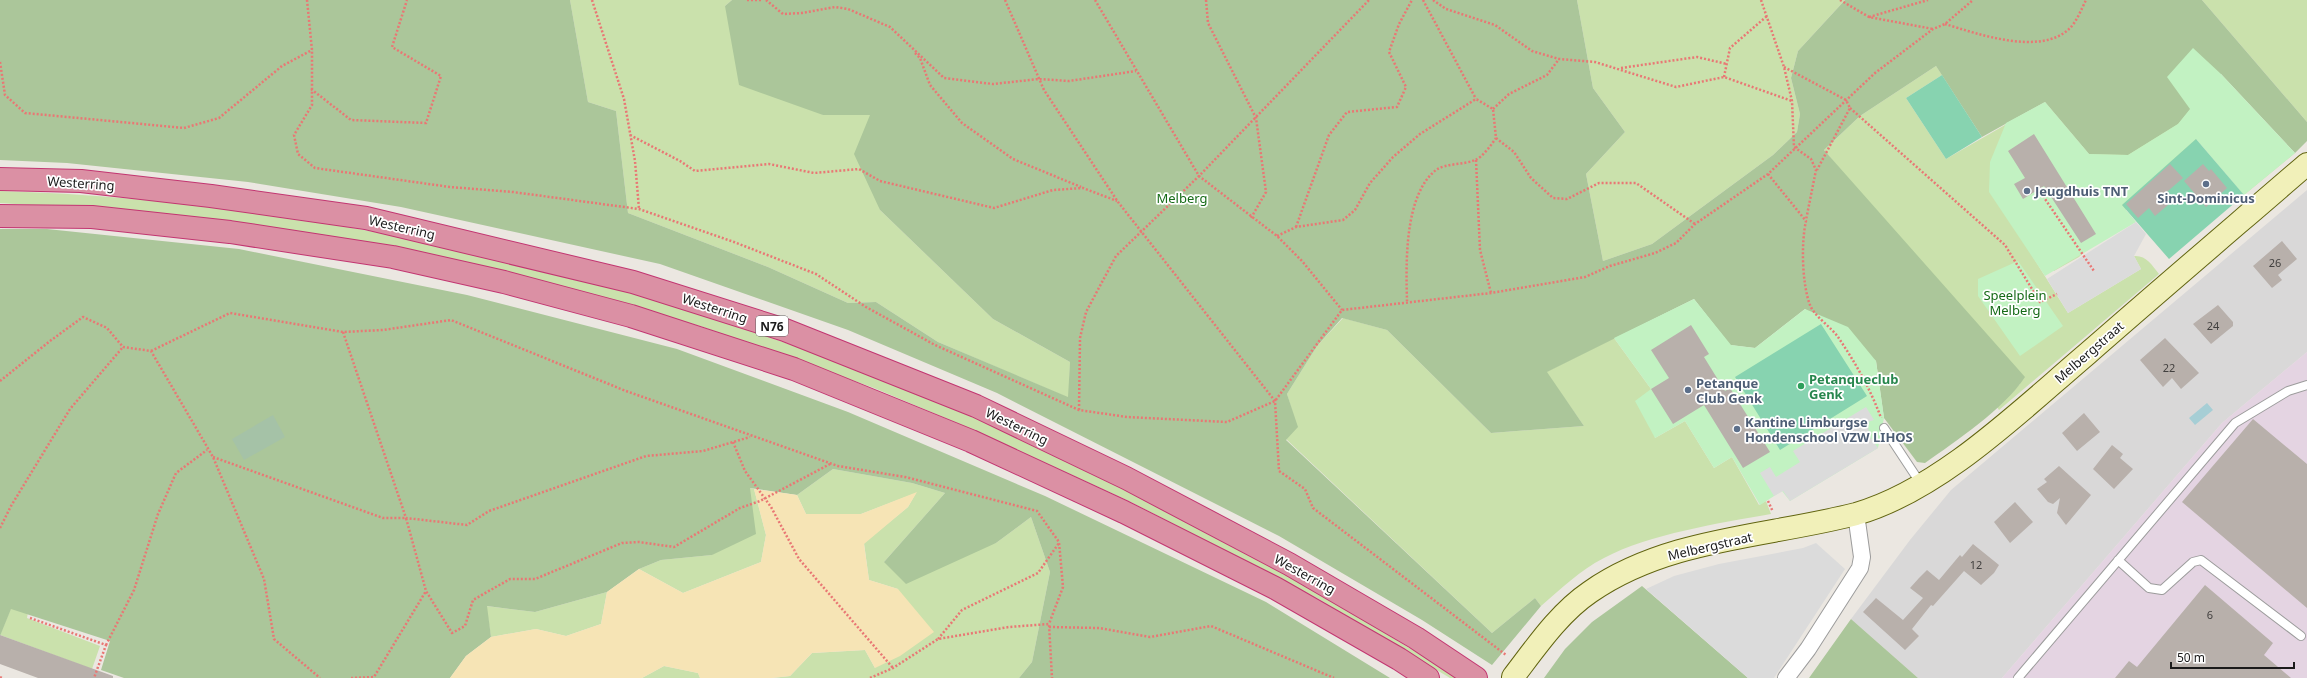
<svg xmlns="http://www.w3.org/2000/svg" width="2307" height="678" viewBox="0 0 2307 678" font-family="'Noto Sans',sans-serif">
  <rect width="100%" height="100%" fill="#ebe7e1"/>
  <path fill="#d9d8d8" d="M2307,190V352L2222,423L2002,678H1918L1851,619L1910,540L1951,490Z"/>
  <path fill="#e4d4e2" d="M2307,352V678H2002L2222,423Z"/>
  <path fill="#cae1ac" d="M570,0H732L725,6L823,115L870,114L880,210L993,319L1070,362L1069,398L938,342L876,302L848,303L768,267L628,213L616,111L588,102Z
    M1577,0H1845L1798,51L1791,78L1800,114L1797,132L1773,155L1652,244L1603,261L1586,174L1625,132L1593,88Z
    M2202,0H2307V122Z
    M1936,66L1942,75L1906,98L1946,159L2045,102L2089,154L2167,77L2295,153L2244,195L2197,139L2079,257L2054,271L2028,249L2068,313L2141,269L2134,256C2146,255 2152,265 2159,274L1999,410L1997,407L2020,384L1824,150L1860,116Z
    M0,191C391,203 777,314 1126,487C1240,544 1350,611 1458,678H1450L1317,598L1129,501L969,428L874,388L703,327L595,295L138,212L0,203Z
    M1343,318L1387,330L1491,433L1584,426L1546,372L1614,338L1651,389L1655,438L1685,421L1714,468L1732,457L1759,505L1766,501L1771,514C1720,523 1649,534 1604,558C1580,570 1561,589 1541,606L1535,598L1492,633L1286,439L1297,427L1287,394L1317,346Z
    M833,469L912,483L945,493L884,562L996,543L1031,517L1050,572L1032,662L1019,678H772L790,676L812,653L865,650L875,668L898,589L869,580L864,543L908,507L916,493L861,514H806L797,495Z
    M750,488L754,489L766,535L761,562L683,593L639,569L661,560L712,555Z
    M607,592L601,624L566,636L536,629L491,637L486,606L535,612Z
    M11,608L28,612L27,618L100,646L92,669L0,635Z
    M664,666L698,673L700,678H642Z"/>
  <path fill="#abc69a" d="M0,0H570L588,102L616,111L628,213L768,267L848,303L876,302L938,342L1068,397L1070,362L993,319L880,210L854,154L870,115H823L739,85L725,6L732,0H1577L1593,88L1625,132L1586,174L1603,261L1652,244L1773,155L1797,132L1800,114L1791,78L1798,51L1845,0H2202L2307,122V141L2295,153L2221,74L2178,124L2128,155L2089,154L2045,102L1982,137L1936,66L1860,116L1824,150L2025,377C2004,409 1956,441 1925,463L1917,462L1884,418L1876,361L1805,309L1755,348L1730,345L1694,299L1547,372L1584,426L1491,433L1387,330L1342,318L1317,346L1287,394L1298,427L1286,440L1492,633L1535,598L1541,606L1492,665L1422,620L1279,536L997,393L848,330L660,264L401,207L248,182L67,163L0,160Z
    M0,229H47L239,249L467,295L677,349L848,412L1045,496L1266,602L1390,678H1019L1032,662L1050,572L1031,517L996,543L906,584L884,562L945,493L912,483L833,469L797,495L750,488L756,534L712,555L661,560L639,569L607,592L535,612L487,606L491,637L466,656L450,678H124L101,670L110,641L11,609L0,636Z
    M1642,586L1748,678H1544L1565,649L1592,622Z
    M1851,619L1918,678H1809Z"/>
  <path fill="#f6e4b5" d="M754,489L797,495L806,514H861L917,492L908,507L864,544L869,580L898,589L934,632L900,656L875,668L865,650L812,653L790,676L772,678H700L698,673L664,666L642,678H450L466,656L491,637L536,629L566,636L601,624L607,592L639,569L683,593L761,562L766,535Z"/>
  <path fill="#a5c2a7" d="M273,415L285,437L244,460L232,439Z"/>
  <path fill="#c2f2c2" d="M2193,48L2221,74L2295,153L2244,195L2196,139L2122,205L2136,222L2045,276L1989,192L1990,162L2006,123L2045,102L2089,154L2128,155L2178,124L2190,109L2167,77Z
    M2018,261L2063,326L2020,356L1978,296V279Z
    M1694,299L1731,345L1755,348L1805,309L1848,327L1876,361L1884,418L1878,448L1790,501L1782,491L1760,505L1732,457L1714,468L1685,421L1655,438L1635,401L1651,389L1614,338Z"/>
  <path fill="#87d3b0" d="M1942,75L1982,137L1946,159L1906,98Z
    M2196,139L2244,195L2169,259L2122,205Z
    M1821,324L1867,396L1780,450L1735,377Z"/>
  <path fill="#dbdbdb" d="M2136,222L2146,234L2134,256L2141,269L2068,313L2047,279Z
    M1866,407L1874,420L1867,422L1870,437L1878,448L1790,501L1783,491L1774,496L1760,473L1770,467L1776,477L1800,462L1793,451Z
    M1816,543L1845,569L1774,678H1748L1646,589L1674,576L1719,564L1803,548Z"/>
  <path fill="#a6ced5" d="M2207,403L2213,410L2195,425L2189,418Z"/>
  <path fill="#b8b0ab" d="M2034,134L2096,234L2081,243L2044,186L2023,199L2014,184L2025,178L2008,151Z
    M2170,164L2183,178L2161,197L2168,205L2155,216L2149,208L2138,218L2126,204Z
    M2203,164L2209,171L2211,169L2227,188L2206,207L2184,181Z
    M2282,241L2297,259L2278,275L2282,280L2272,288L2253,266Z
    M2218,305L2233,322V326L2211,344L2193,324Z
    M1691,325L1709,354L1704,357L1725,391L1730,388L1770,452L1743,468L1704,405L1673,424L1651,389L1669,378L1651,350Z
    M2165,338L2199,373L2181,389L2172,378L2163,387L2140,360Z
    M2084,413L2100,432L2077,451L2062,433Z
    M2253,419L2307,464V608L2182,502Z
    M2112,445L2123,454L2120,458L2133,469L2114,489L2093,469Z
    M2059,466L2091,495L2066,525L2057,513L2060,498L2053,504L2048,502L2037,489L2047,482L2044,479Z
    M2015,502L2033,522L2010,543L1994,522Z
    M1973,544L1999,565L1994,573L1981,585L1964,571L1933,606L1931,605L1912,629L1919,636L1905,650L1863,612L1876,598L1903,620L1923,598L1910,588L1919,578L1927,570L1939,580L1960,555L1962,557Z
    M2205,585L2273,643L2264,655L2291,678H2115L2129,661L2137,667Z
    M0,635L113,676V678H38L0,664Z"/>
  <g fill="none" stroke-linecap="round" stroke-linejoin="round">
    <g stroke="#9c9c9c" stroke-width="10">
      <path id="lane" d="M1884,428L1921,484
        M2118,560L2149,588L2162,590L2193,562L2201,560L2301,636
        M2018,678L2235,423L2288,391L2307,385"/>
    </g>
    <g stroke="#9c9c9c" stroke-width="18">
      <path id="street" d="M1786,678L1808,649L1860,568L1862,557L1856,514"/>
    </g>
    <g stroke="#616410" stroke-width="24">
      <path id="secondary" d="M1513,677C1536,647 1559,613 1590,592C1667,538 1767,537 1856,514C1940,490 2021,410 2087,354C2160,290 2234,227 2307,164"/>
    </g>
    <g stroke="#c23671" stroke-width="24">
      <path id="highway" d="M0,179L81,181L211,196L366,218L633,282L785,330L976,406L1126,478L1289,564L1416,638L1476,678
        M0,216L92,217L230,232L393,257L504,282L631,316L794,369L971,441L1124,512L1275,588L1399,659L1428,678"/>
    </g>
    <path stroke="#e97774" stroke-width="2.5" stroke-dasharray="2 2" stroke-linecap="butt" d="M307,0L312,50V105L294,135L298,154L315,168L450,187L513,192L639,209L734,242L816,274L866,307L935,345L1079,410L1127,417L1227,422L1275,401L1342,310L1491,293L1585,277L1610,266L1655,253L1676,243L1695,224L1768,174L1875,73L1933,29L1945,24L1973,0
      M592,0L624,99L635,161L639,209
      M747,0H762
      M766,0L783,14L802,13L835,7L848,9L890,27L944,78L993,84L1039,79L1069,81L1136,71
      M1005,0L1044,90L1118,202L1275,401L1279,471L1305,489L1313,508L1506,655
      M1095,0L1199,176L1277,236L1302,261L1342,310
      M1206,0L1208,23L1256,118L1266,192L1251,218
      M1423,0L1476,99
      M1433,0L1446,9L1495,25L1532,51L1559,59L1595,62L1676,87L1724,77L1792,101
      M1761,0L1784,67L1792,101L1794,147L1811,159L1816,170L1806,220
      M1840,0L1869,17L1933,29
      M1869,17L1928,0
      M1945,24C1978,34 2040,56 2069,29C2076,23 2082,8 2086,0
      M915,53L920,58L930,85L962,123L1013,159L1081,187
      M0,62L5,95L25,113L184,128L219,118L282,66L312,50
      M1784,67L1846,100L1850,108L1817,170
      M1621,68L1697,57L1727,64
      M1724,77L1730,48L1767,16
      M311,89L351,120L426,123L441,76L392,47L407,0
      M1850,108L2005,245L2040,302L2057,294
      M1493,109L1509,94L1547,75L1559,59
      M630,135L680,161L695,171L769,164L814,173L859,169L880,181L994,208L1053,190L1083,188L1117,201
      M1496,138L1514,152L1531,178L1553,198L1567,199L1599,183H1636L1695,224
      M1476,160L1480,250L1491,293
      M1768,174L1806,221C1801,243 1802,284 1810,305C1814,316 1831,327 1838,337C1855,362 1871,390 1881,418
      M2043,196L2094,271
      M1296,227L1329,135L1347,112L1397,107L1406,87L1389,52L1399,24L1412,0
      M1277,236L1296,227L1343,220L1355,210L1370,183L1393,157L1420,134L1476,99L1493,109L1496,138C1491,145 1483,157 1475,160C1464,165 1446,163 1436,170C1404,195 1406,264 1407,301
      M343,332L406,518L467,525L489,511L646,456L703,451L750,437
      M151,351L230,313L343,332L383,330L451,320L626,391L838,466L905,477L1037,511L1059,542L1063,587L1049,624
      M0,381L50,341L83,317L107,328L123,347L151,351L213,457L264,579L274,639L320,678
      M1079,410L1080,338L1086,312L1116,256L1199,176L1369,0
      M733,442L745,471L771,507L799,559L893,668
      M213,457L383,518H406L426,591L452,633L465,626L473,600L510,579H535L622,543L639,542L674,547L740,508L760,501L830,464
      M1768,501L1773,512
      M0,528L11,506L70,409L123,347
      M30,618L106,645L94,678
      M1049,627L1099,628L1150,637L1211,626L1334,678
      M938,639L962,610L1038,573L1059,543
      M106,645L134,590L158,514L176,473L207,450
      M0,677L2,678
      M351,678L374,677L426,591
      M870,678L893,668L938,639L1009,627L1049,624L1052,678"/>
    <use href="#lane" stroke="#fff" stroke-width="8"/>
    <use href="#street" stroke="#fff" stroke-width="16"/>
    <use href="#secondary" stroke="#f1f0b9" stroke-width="22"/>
    <use href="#highway" stroke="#db90a4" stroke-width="22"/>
  </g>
  <g fill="#5c6f8a" stroke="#fff" stroke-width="1.5">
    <circle cx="2206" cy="184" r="4"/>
    <circle cx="2027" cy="191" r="4"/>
    <circle cx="1688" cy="390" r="4"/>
    <circle cx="1737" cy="429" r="4"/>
  </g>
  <circle fill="#2e9e5b" stroke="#fff" stroke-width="1.5" cx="1801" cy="386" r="4"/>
  <g text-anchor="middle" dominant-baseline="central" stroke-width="3.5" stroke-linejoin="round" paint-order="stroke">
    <g font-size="11" fill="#42403f">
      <text x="2275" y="262">26</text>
      <text x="2213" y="325">24</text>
      <text x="2169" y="367">22</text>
      <text x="1976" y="564">12</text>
      <text x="2210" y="614">6</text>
    </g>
    <rect fill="#fff" stroke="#5f5f5f" stroke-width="1" x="756" y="316" width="32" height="20" rx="3"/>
    <g font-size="12" font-weight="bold" fill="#1b1b1b">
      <text x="772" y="326">N76</text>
    </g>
    <g font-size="13" fill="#1b1b1b" stroke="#fff">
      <text transform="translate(81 183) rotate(4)">Westerring</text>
      <text transform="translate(402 227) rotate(13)">Westerring</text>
      <text transform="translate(715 308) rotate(18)">Westerring</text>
      <text transform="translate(2089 352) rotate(-41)">Melbergstraat</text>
      <text transform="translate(1017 426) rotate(26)">Westerring</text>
      <text transform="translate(1710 546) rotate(-13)">Melbergstraat</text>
      <text transform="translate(1305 574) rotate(29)">Westerring</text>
    </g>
    <g font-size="13" font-weight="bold" fill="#4e5e75" stroke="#fff" text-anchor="start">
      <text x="2035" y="191">Jeugdhuis TNT</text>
      <text x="2206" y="198" text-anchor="middle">Sint-Dominicus</text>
      <text x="1696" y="383">Petanque<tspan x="1696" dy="15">Club Genk</tspan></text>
      <text x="1745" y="422">Kantine Limburgse<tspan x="1745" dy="15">Hondenschool VZW LIHOS</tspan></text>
    </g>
    <g font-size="13" fill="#166b17" stroke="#fff">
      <text x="1182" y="198">Melberg</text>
      <text x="2015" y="295">Speelplein<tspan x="2015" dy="15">Melberg</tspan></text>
    </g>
    <g font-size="13" font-weight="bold" fill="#27864d" stroke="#fff" text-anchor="start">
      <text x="1809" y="379">Petanqueclub<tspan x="1809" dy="15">Genk</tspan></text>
    </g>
  </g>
  <path d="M2171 662v6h123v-6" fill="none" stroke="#1b1b1b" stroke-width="2"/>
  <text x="2177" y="662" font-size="12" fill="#1b1b1b" stroke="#ffffff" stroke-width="3" paint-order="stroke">50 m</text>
</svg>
